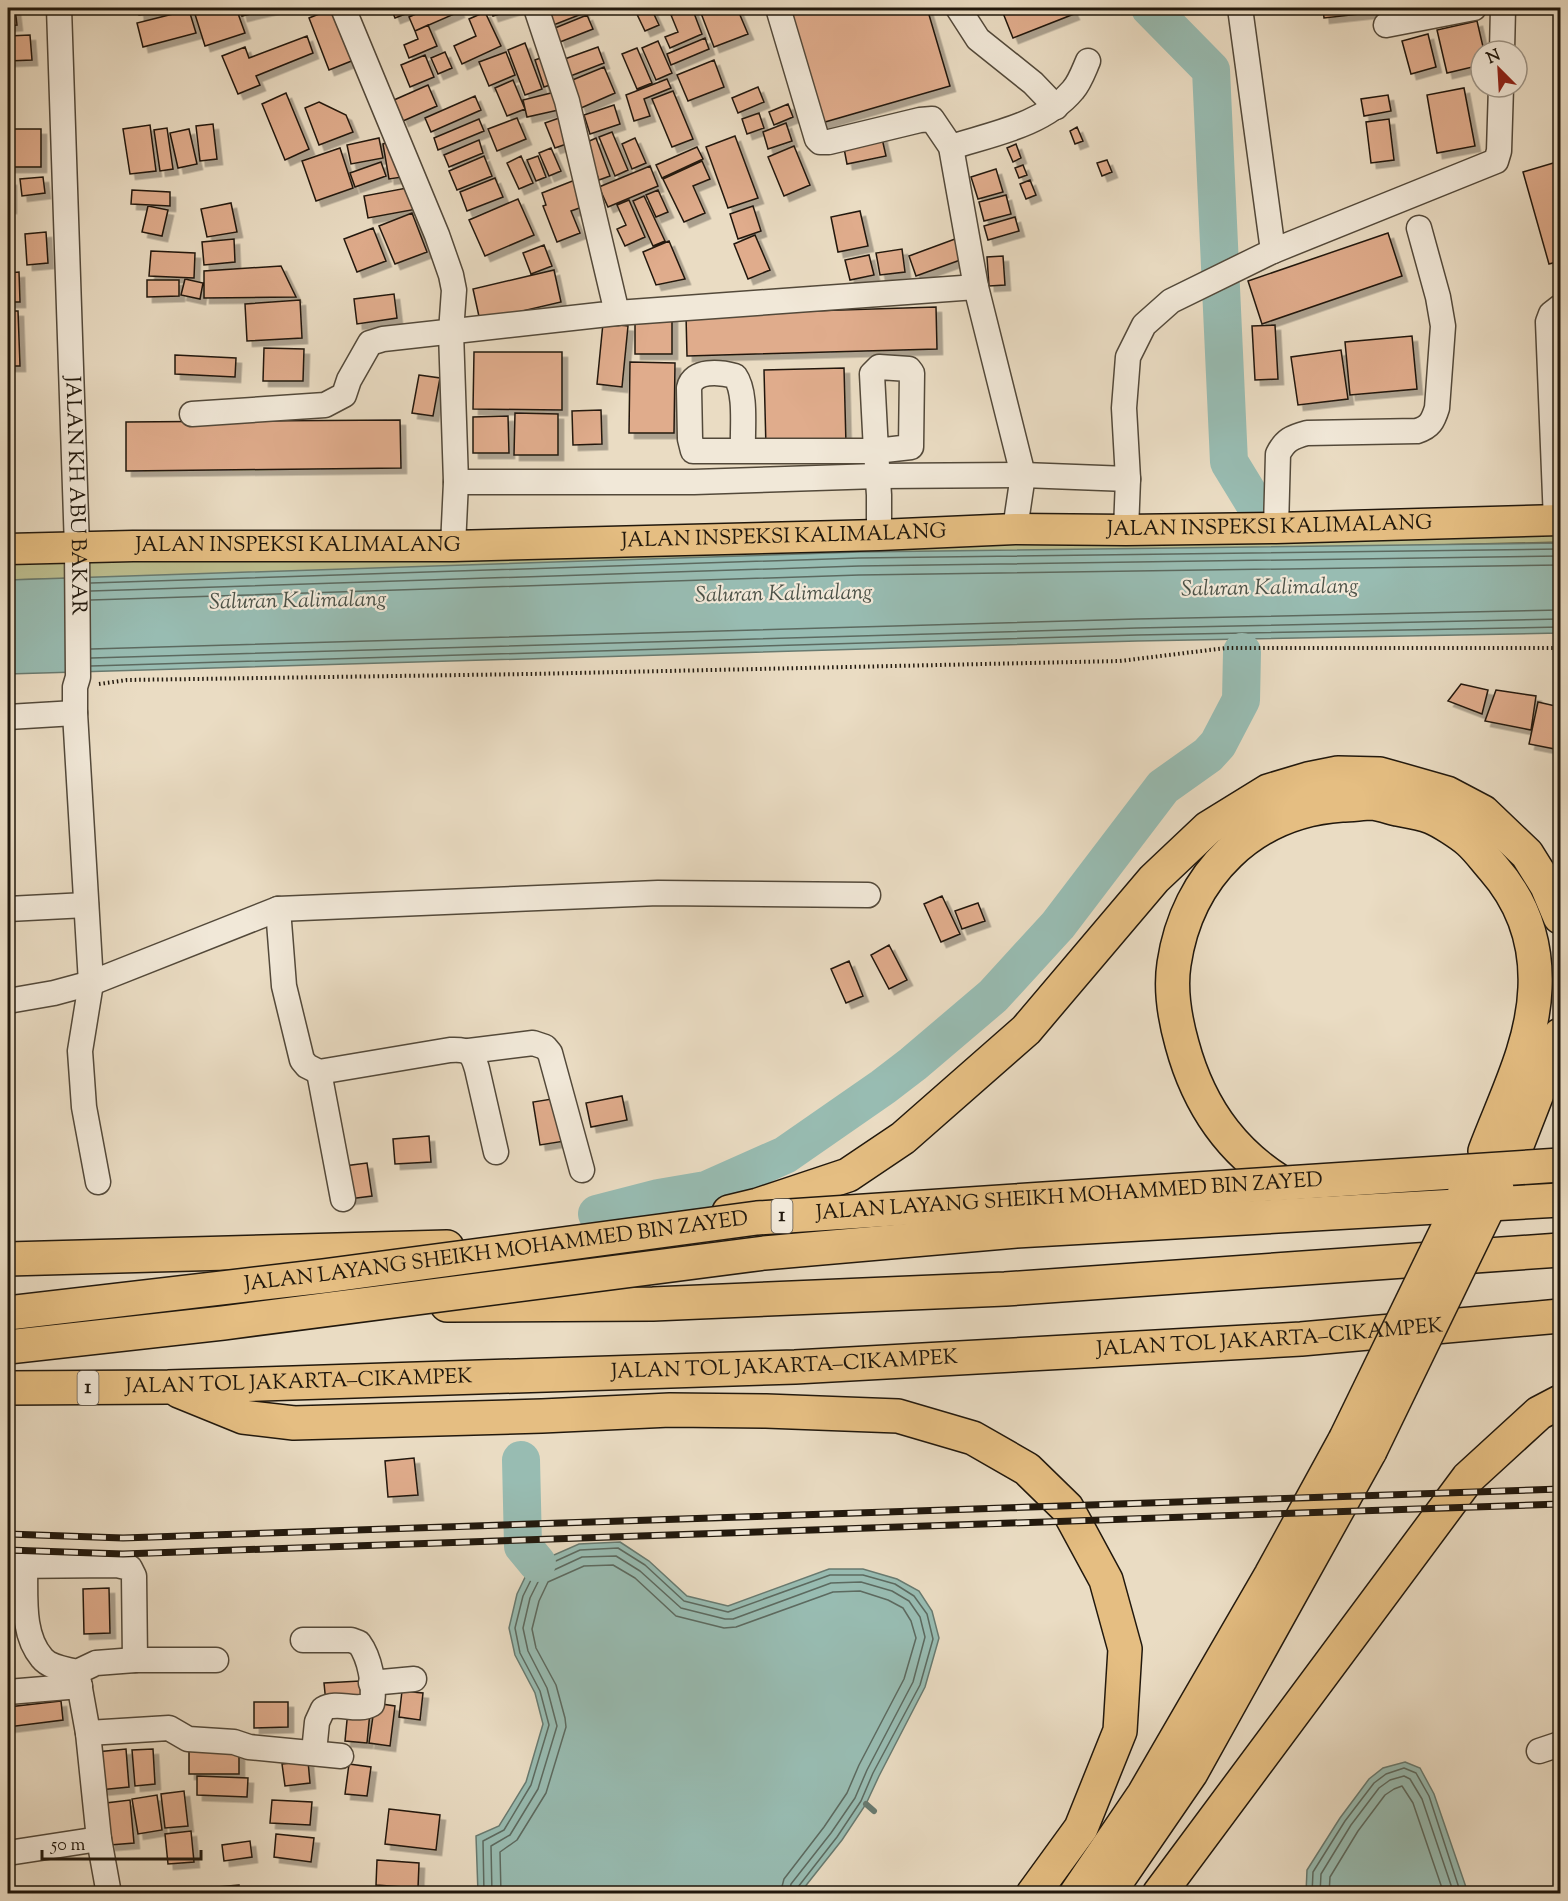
<svg xmlns="http://www.w3.org/2000/svg" width="1568" height="1901" viewBox="0 0 1568 1901" font-family="'Sorts Mill Goudy',serif">
  <defs>
    <filter id="shadow"><feDropShadow dx="5.5" dy="5.5" stdDeviation="0" flood-color="#0004"/></filter>
  </defs>
  <rect width="100%" height="100%" fill="#eadcc3"/>
  <filter id="stains"><feTurbulence type="fractalNoise" baseFrequency=".00333" numOctaves="4"/><feColorMatrix values="0 0 0 0 .2 0 0 0 0 .09 0 0 0 0 .02 0 0 0 .5 -.17"/></filter>
  <radialGradient id="worn" r=".72"><stop offset=".6" stop-color="#630" stop-opacity="0"/><stop offset="1" stop-color="#630" stop-opacity=".3"/></radialGradient>
  <path fill="#bdbe8f" stroke="#6f6b4e" stroke-width="1.5" d="M1560,520V542L8,580V549H30L76,568L133,546Z"/>
  <path fill="#98bcb2" stroke="#687a70" stroke-width="1.5" d="M1560,543V633L1137,641L8,674V580L859,552Z
    M620,1542L649,1561L687,1596L728,1606L829,1569H863L897,1579L919,1591L932,1611L939,1638L925,1687L879,1776L866,1804L842,1840L800,1893H478L476,1836L499,1826L526,1782L543,1724L535,1693L515,1655L509,1628L517,1594L531,1565L579,1544Z
    M1405,1762L1420,1768L1434,1794L1468,1893H1306L1307,1870L1340,1818L1369,1779L1383,1768Z"/>
  <g fill="none" stroke-linecap="round" stroke-linejoin="round">
    <path stroke="#5c6a60" stroke-width="1.5" d="M91,583L859,558L1560,549
      M91,591L859,566L1560,556
      M91,600L859,575L1560,565
      M91,649L1137,619L1560,610
      M91,658L1137,628L1560,619
      M91,666L1137,635L1560,627
      M484,1894L483,1841L504,1830L531,1785L549,1725L540,1691L520,1653L515,1628L523,1596L536,1570L580,1550L618,1548L645,1565L684,1601L728,1612L830,1575H863L895,1584L914,1596L927,1614L933,1639L920,1685L873,1773L861,1801L837,1837L798,1887L797,1894
      M492,1894L491,1846L510,1835L538,1789L557,1726L547,1688L528,1651L523,1628L530,1598L541,1576L582,1557L616,1556L640,1571L681,1608L725,1619H733L831,1583L861,1582L892,1591L909,1601L920,1617L925,1637L913,1682L867,1770L855,1798L831,1833L791,1884L789,1894
      M501,1894L500,1852L517,1840L546,1793L566,1727L565,1718L556,1685L536,1648L532,1629L539,1601L548,1582L584,1566L613,1565L635,1578L676,1616L724,1628L736,1627L833,1592L860,1591L888,1600L903,1608L911,1621L916,1638L904,1679L859,1765L847,1793L824,1827L784,1879L780,1894
      M1312,1894L1313,1872L1345,1821L1374,1783L1386,1774L1404,1768L1416,1773L1429,1796L1461,1894
      M1320,1894L1321,1874L1351,1825L1379,1788L1390,1780L1404,1776L1410,1779L1422,1799L1454,1894
      M1329,1894L1330,1877L1358,1831L1385,1795L1394,1789L1402,1786L1413,1803L1444,1894"/>
    <path stroke="#687a70" stroke-width="6" d="M866,1804L874,1811"/>
    <path stroke="#98bcb2" stroke-width="38" d="M1150,8L1211,70L1229,462L1254,503
      M597,1214L659,1198L706,1190L785,1155L883,1087L913,1064L993,996L1058,925L1163,787L1208,755L1218,744L1241,700L1242,652
      M521,1460L523,1546L537,1563"/>
  </g>
  <path fill="#e0ac8c" stroke="#21180d" stroke-width="1.5" filter="url(#shadow)" d="M8,8H15L17,25L8,26Z
    M138,8H170V11L139,15Z
    M193,8H236L245,33L205,46Z
    M240,8H276L242,16Z
    M334,8L354,60L329,70L309,18Z
    M391,8H421L395,18Z
    M430,8H457L459,12L415,31L409,17Z
    M490,8H519L493,16Z
    M555,8H582L584,13L551,26L545,11Z
    M634,8H651L659,25L645,31Z
    M692,8L702,34L670,48L665,37L678,32L671,15Z
    M699,8H737L748,34L714,47Z
    M785,8H927L950,86L818,124Z
    M1001,8H1071L1074,14L1013,38Z
    M1323,8H1414L1324,18Z
    M189,10L196,33L143,47L137,23Z
    M485,12L501,46L462,64L454,46L476,36L469,19Z
    M587,15L593,29L560,42L555,28Z
    M1477,21L1484,51H1481V65L1447,73L1437,30Z
    M428,25L437,46L409,58L404,45L418,39L415,31Z
    M1428,34L1436,67L1411,74L1402,41Z
    M30,35L32,60L8,61V36Z
    M307,36L313,53L256,76L260,85L238,94L222,56L245,47L249,58Z
    M705,38L709,49L671,65L667,54Z
    M658,41L672,73L656,80L642,48Z
    M525,43L542,89L525,95L508,50Z
    M598,47L604,63L568,77L562,60Z
    M637,48L652,83L637,89L622,54Z
    M445,52L452,68L438,74L431,58Z
    M506,52L515,75L489,86L479,62Z
    M425,55L434,77L410,87L401,65Z
    M546,56L556,83L544,87L535,60Z
    M714,60L724,87L688,101L677,75Z
    M604,67L615,93L581,108L570,81Z
    M667,79L671,88L644,99L650,116L634,121L626,95Z
    M513,80L525,109L507,116L495,88Z
    M428,85L437,106L403,121L394,100Z
    M758,87L764,102L738,113L732,98Z
    M1464,88L1475,146L1437,153L1427,95Z
    M559,91L563,109L527,117L523,100Z
    M673,91L693,139L672,147L652,99Z
    M286,93L309,149L285,160L262,104Z
    M1388,95L1391,111L1364,116L1361,99Z
    M475,96L481,110L431,132L425,118Z
    M319,102L346,115L353,132L319,145L305,108Z
    M788,104L793,117L774,125L769,112Z
    M614,105L620,124L590,134L584,115Z
    M759,113L764,128L747,134L742,119Z
    M562,117L572,142L555,148L545,123Z
    M517,118L526,139L497,151L488,129Z
    M479,119L484,131L438,150L434,138Z
    M1389,119L1394,160L1371,163L1366,122Z
    M786,123L792,141L768,149L763,132Z
    M213,124L217,159L200,161L196,126Z
    M150,125L156,171L130,174L123,129Z
    M1077,127L1083,141L1075,144L1070,131Z
    M167,128L173,169L160,171L154,130Z
    M8,129H41V167H8Z
    M189,129L197,164L178,168L170,133Z
    M612,132L628,170L615,176L599,137Z
    M881,134L886,156L847,164L843,143Z
    M735,136L758,198L728,208L706,147Z
    M379,138L383,158L351,164L347,145Z
    M596,138L610,176L599,180L585,143Z
    M635,138L646,163L632,169L622,144Z
    M479,140L483,153L449,167L444,155Z
    M392,141L409,176L389,179L383,144Z
    M1016,144L1021,158L1013,162L1007,148Z
    M794,146L810,185L784,196L768,157Z
    M697,147L703,159L662,178L656,165Z
    M340,148L353,188L316,201L302,161Z
    M551,148L561,171L549,176L539,153Z
    M484,156L492,176L457,190L449,171Z
    M521,156L533,183L519,189L507,163Z
    M538,156L546,177L536,181L527,160Z
    M1107,160L1112,172L1102,176L1097,163Z
    M702,161L710,179L693,186L705,213L684,222L663,179Z
    M1560,161V261L1549,264L1523,172Z
    M381,162L386,176L355,187L350,173Z
    M1023,165L1027,175L1019,178L1015,168Z
    M650,166L658,186L608,207L599,187Z
    M996,169L1003,192L978,199L971,177Z
    M43,177L45,193L22,196L20,179Z
    M495,178L503,197L467,211L460,192Z
    M8,180H11V208H8Z
    M575,180L585,206L571,211L580,233L557,242L543,206L546,205L542,193Z
    M1030,180L1036,195L1026,199L1020,184Z
    M412,187L417,209L368,218L364,196Z
    M132,190L170,192V206L131,204Z
    M658,190L668,212L656,217L646,195Z
    M1006,195L1011,214L984,221L979,202Z
    M644,196L665,241L653,246L633,201Z
    M518,199L534,235L485,256L469,220Z
    M629,200L645,237L625,246L617,229L626,225L617,205Z
    M231,203L237,232L207,237L201,209Z
    M148,206L168,210L162,236L142,232Z
    M753,206L761,231L738,239L730,214Z
    M860,211L868,246L838,252L831,217Z
    M412,213L427,252L395,264L379,226Z
    M1015,217L1019,231L988,240L984,226Z
    M373,228L386,261L357,272L344,239Z
    M46,232L48,263L27,265L25,234Z
    M1388,233L1402,276L1262,324L1248,281Z
    M755,235L770,270L748,279L734,244Z
    M234,239L235,262L204,265L202,242Z
    M955,239L963,259L916,276L909,256Z
    M669,241L685,279L656,285L643,252Z
    M544,245L552,266L531,274L523,253Z
    M902,249L905,272L880,275L876,253Z
    M151,251L195,253L194,278L149,276Z
    M869,255L874,275L850,280L845,260Z
    M1003,256L1005,285L989,286L987,257Z
    M281,266L296,297L204,298V271Z
    M554,270L561,302L480,321L473,289Z
    M19,272L20,302H8V273Z
    M185,279L203,283L200,299L181,295Z
    M147,280H179V296L147,297Z
    M394,294L397,318L357,324L354,299Z
    M300,300L302,338L247,341L245,304Z
    M936,307L937,349L687,356L686,315Z
    M8,311H18L20,366H8Z
    M672,313V354H635V314Z
    M603,323L628,326L622,387L597,384Z
    M1275,325L1278,379L1255,380L1252,326Z
    M1412,336L1417,389L1350,395L1345,342Z
    M264,348L304,349L303,381H263Z
    M1341,350L1348,399L1298,405L1291,357Z
    M474,352H562V410L473,409Z
    M175,355L236,358L235,377L175,374Z
    M630,362L675,363L674,433H629Z
    M844,368L846,445L766,448L764,370Z
    M419,375L440,378L433,416L412,413Z
    M601,410L602,444L573,445L572,411Z
    M515,413L558,414V455H514Z
    M508,416L509,453H473V417Z
    M400,420L401,468L126,471V422Z
    M1461,684L1488,690L1482,714L1448,701Z
    M1496,690L1536,696L1531,730L1485,721Z
    M1538,702L1560,707V750L1529,744Z
    M942,896L960,934L941,942L924,904Z
    M978,903L985,921L962,929L955,911Z
    M889,945L907,980L889,989L871,955Z
    M849,961L863,996L846,1003L831,969Z
    M622,1096L627,1120L591,1127L586,1103Z
    M558,1098L565,1141L540,1145L533,1102Z
    M429,1136L431,1162L395,1164L393,1139Z
    M367,1163L372,1196L349,1199L344,1166Z
    M414,1458L418,1495L388,1497L385,1461Z
    M109,1588L110,1633L84,1634L83,1589Z
    M360,1681L361,1700L326,1703L324,1683Z
    M402,1691L423,1693L420,1720L399,1717Z
    M61,1701L63,1720L8,1727V1707Z
    M254,1702H288V1727L254,1728Z
    M375,1703L395,1706L390,1746L369,1743Z
    M348,1710L370,1712L367,1743L345,1741Z
    M126,1749L129,1787L99,1790L96,1752Z
    M153,1749L155,1784L135,1786L132,1750Z
    M189,1749L239,1750V1774H189Z
    M308,1761L310,1783L285,1786L282,1764Z
    M349,1764L371,1767L367,1796L345,1794Z
    M197,1776L248,1778L247,1797L197,1795Z
    M184,1791L188,1826L165,1828L161,1794Z
    M157,1795L162,1830L138,1834L132,1799Z
    M130,1800L134,1843L110,1845L106,1803Z
    M272,1800L312,1802L310,1825L270,1823Z
    M389,1809L440,1815L436,1850L385,1844Z
    M191,1831L194,1862L168,1864L165,1834Z
    M276,1834L314,1838L311,1862L274,1857Z
    M250,1841L252,1857L224,1861L222,1845Z
    M377,1860L419,1863L418,1888L376,1885Z
    M239,1885L240,1894H217V1887Z"/>
  <g fill="none" stroke-linecap="round" stroke-linejoin="round">
    <g stroke="#53493a" stroke-width="27">
      <g id="minor">
        <path id="s1" d="M59,8L77,548L78,677L75,687V713L91,983L80,1051L84,1107L98,1182"/>
        <path d="M343,8L437,235L451,275L454,290L451,332L456,482L453,546"/>
        <path d="M778,8L817,139L820,142H829L920,120L932,119L951,147L976,287L1023,475L1015,529"/>
        <path d="M958,8L978,39L1033,83L1056,107"/>
        <path d="M1386,25L1474,8"/>
        <path d="M1502,51L1503,8"/>
        <path d="M951,147C992,134 1044,125 1073,90C1080,82 1084,70 1088,61"/>
        <path d="M1273,251L1496,161L1499,151L1501,87"/>
        <path d="M617,313L976,287"/>
        <path d="M192,414L325,405L344,395L349,380L370,343L383,339L617,313L567,101L536,8"/>
        <path d="M743,450C742,430 747,393 735,376C720,372 693,369 689,388L690,439L693,451H876L911,447L912,373L909,369L879,367L872,374L876,451L879,495V535"/>
        <path d="M456,482H694L878,476L1023,475L1128,479"/>
        <path d="M1556,521L1548,322L1551,314L1560,307"/>
        <path d="M1276,528L1278,454C1285,440 1292,437 1307,433L1417,431C1430,427 1433,421 1437,408L1443,326L1438,297L1419,228"/>
        <path d="M1126,530L1128,479L1124,408L1128,357L1144,325L1171,301L1273,251L1240,8"/>
        <path d="M8,717L75,713"/>
        <path d="M8,909L86,905"/>
        <path d="M278,909L284,986L302,1060L307,1066L319,1072L450,1050C469,1049 472,1052 477,1069L496,1152"/>
        <path d="M8,1001L54,993L91,983L278,909L658,893L868,895"/>
        <path d="M469,1051L533,1043L545,1047L550,1053L582,1170"/>
        <path d="M319,1072L343,1199"/>
        <path d="M8,1566L117,1565L130,1568L134,1576L135,1660"/>
        <path d="M25,1566C26,1595 21,1634 42,1658C50,1668 66,1669 77,1672L96,1663L135,1660H216"/>
        <path d="M303,1640H351L359,1643C370,1658 375,1685 372,1704C356,1713 338,1700 323,1709L317,1722L314,1752"/>
        <path d="M77,1672L88,1733L99,1839L109,1894"/>
        <path d="M371,1683L414,1679"/>
        <path d="M8,1692L80,1686"/>
        <path d="M88,1733L169,1728L188,1739L234,1742L249,1747L341,1756"/>
        <path d="M1539,1751L1560,1744"/>
        <path d="M8,1853L99,1839"/>
      </g>
    </g>
    <g stroke="#21180d" stroke-width="33">
      <g id="major">
        <path id="s2" d="M8,549L133,546H453L879,535L1015,529L1126,530L1276,528L1560,520"/>
      </g>
    </g>
    <g stroke="#21180d" stroke-width="36">
      <g id="highway">
        <path d="M1510,1163L1560,1035"/>
        <path d="M1300,1193C1237,1161 1200,1111 1182,1044C1175,1019 1170,990 1174,964C1187,875 1252,811 1342,805C1352,805 1363,803 1372,803C1380,804 1389,807 1397,809C1408,811 1421,813 1431,817C1441,821 1461,834 1469,841C1478,849 1485,859 1493,868C1523,902 1537,942 1535,988C1533,1045 1505,1098 1485,1151"/>
        <path d="M729,1212L758,1205L848,1175L903,1138L1026,1030L1154,879L1208,828L1268,791L1308,779L1338,773L1380,774L1447,793L1483,812L1527,854L1547,886L1560,917"/>
        <path d="M8,1259L447,1247"/>
        <path d="M447,1305L653,1304L1005,1289L1560,1250"/>
        <path d="M153,1307L261,1306"/>
        <path id="s3" d="M8,1388L168,1387L795,1367L1301,1339L1560,1316"/>
        <path d="M179,1391L243,1417L294,1423L542,1416L670,1410L766,1411L898,1416L973,1438L1027,1469L1067,1508L1106,1580L1125,1649L1120,1731L1081,1828L1033,1894"/>
        <path d="M1076,1894L1144,1794L1271,1575L1345,1440"/>
        <path d="M1108,1894L1191,1773L1370,1451"/>
        <path d="M1159,1894L1468,1478L1539,1413L1560,1402"/>
      </g>
    </g>
    <path stroke="#21180d" stroke-width="4" stroke-dasharray="1.5 3" stroke-linecap="butt" d="M99,684L127,680L530,674L1120,661L1226,648H1560"/>
    <use href="#minor" stroke="#f1e8d8" stroke-width="24"/>
    <use href="#major" stroke="#e5be82" stroke-width="30"/>
    <use href="#highway" stroke="#e5be82" stroke-width="33"/>
    <g stroke="#21180d" stroke-width="7">
      <path id="rail" d="M8,1534L123,1538L1560,1489
        M8,1550L123,1554L1560,1504"/>
    </g>
    <use href="#rail" stroke="#f1e8d8" stroke-width="4.5" stroke-dasharray="14" stroke-linecap="butt"/>
    <g stroke="#21180d" stroke-width="36" stroke-linecap="butt">
      <g id="highway-bridge">
        <path id="s4" d="M8,1313L324,1276L757,1218L1560,1165"/>
        <path d="M8,1347L223,1323L764,1253L1016,1231L1560,1200"/>
        <path d="M1345,1440L1466,1191"/>
        <path d="M1370,1451L1497,1189"/>
      </g>
    </g>
    <use href="#highway-bridge" stroke="#e5be82" stroke-width="33"/>
  </g>
  <g text-anchor="middle" dominant-baseline="central" stroke-width="4.5" stroke-linejoin="round" paint-order="stroke">
    <g fill="#f1e8d8" stroke="#5f564a" stroke-width="1.5">
      <rect x="771.5" y="1199" width="21" height="34" rx="4.5"/>
      <rect x="77.5" y="1371" width="21" height="34" rx="4.5"/>
    </g>
    <g font-size="20" font-weight="bold" fill="#21180d">
      <text x="782" y="1216">1</text>
      <text x="88" y="1388">1</text>
    </g>
    <g font-size="21" fill="#21180d" stroke="#f1e8d8">
      <text stroke="none"><textPath href="#s1" startOffset="488">JALAN KH ABU BAKAR</textPath></text>
      <text stroke="none"><textPath href="#s2" startOffset="1262">JALAN INSPEKSI KALIMALANG</textPath></text>
      <text stroke="none"><textPath href="#s2" startOffset="776">JALAN INSPEKSI KALIMALANG</textPath></text>
      <text stroke="none"><textPath href="#s2" startOffset="290">JALAN INSPEKSI KALIMALANG</textPath></text>
      <text stroke="none"><textPath href="#s4" startOffset="1068">JALAN LAYANG SHEIKH MOHAMMED BIN ZAYED</textPath></text>
      <text stroke="none"><textPath href="#s4" startOffset="492">JALAN LAYANG SHEIKH MOHAMMED BIN ZAYED</textPath></text>
      <text stroke="none"><textPath href="#s3" startOffset="1263">JALAN TOL JAKARTA–CIKAMPEK</textPath></text>
      <text stroke="none"><textPath href="#s3" startOffset="777">JALAN TOL JAKARTA–CIKAMPEK</textPath></text>
      <text stroke="none"><textPath href="#s3" startOffset="291">JALAN TOL JAKARTA–CIKAMPEK</textPath></text>
    </g>
    <g font-size="22" font-style="italic" fill="#4b5147" stroke="#f1e8d8">
      <text transform="translate(1270 589) rotate(-1)">Saluran Kalimalang</text>
      <text transform="translate(784 595) rotate(-1)">Saluran Kalimalang</text>
      <text transform="translate(298 602) rotate(-1)">Saluran Kalimalang</text>
    </g>
  </g>
  <rect width="1568" height="1901" fill="none" stroke="#eadcc3" stroke-width="30"/>
  <rect x="9" y="9" width="1550" height="1883" fill="none" stroke="#21180d" stroke-width="3"/>
  <rect x="15" y="15" width="1538" height="1871" fill="none" stroke="#21180d" stroke-width="1.5"/>
  <g transform="translate(1499 69) rotate(336)"><circle r="28" fill="#f1e8d8" stroke="#9e9587" stroke-width="1.5"/>
  <path d="M0-4.5L10 22L0 15L-10 22Z" fill="#8f2418"/>
  <text y="-9" font-size="16" font-weight="bold" text-anchor="middle" fill="#21180d">N</text>
  </g>
  <path d="M42 1850v9h159v-9" fill="none" stroke="#21180d" stroke-width="3"/>
  <text x="51" y="1850" font-size="18" fill="#21180d" stroke="#f1e8d8" stroke-width="4.5" paint-order="stroke">50 m</text>
  <rect width="100%" height="100%" filter="url(#stains)"/>
  <rect width="100%" height="100%" fill="url(#worn)"/>
</svg>
